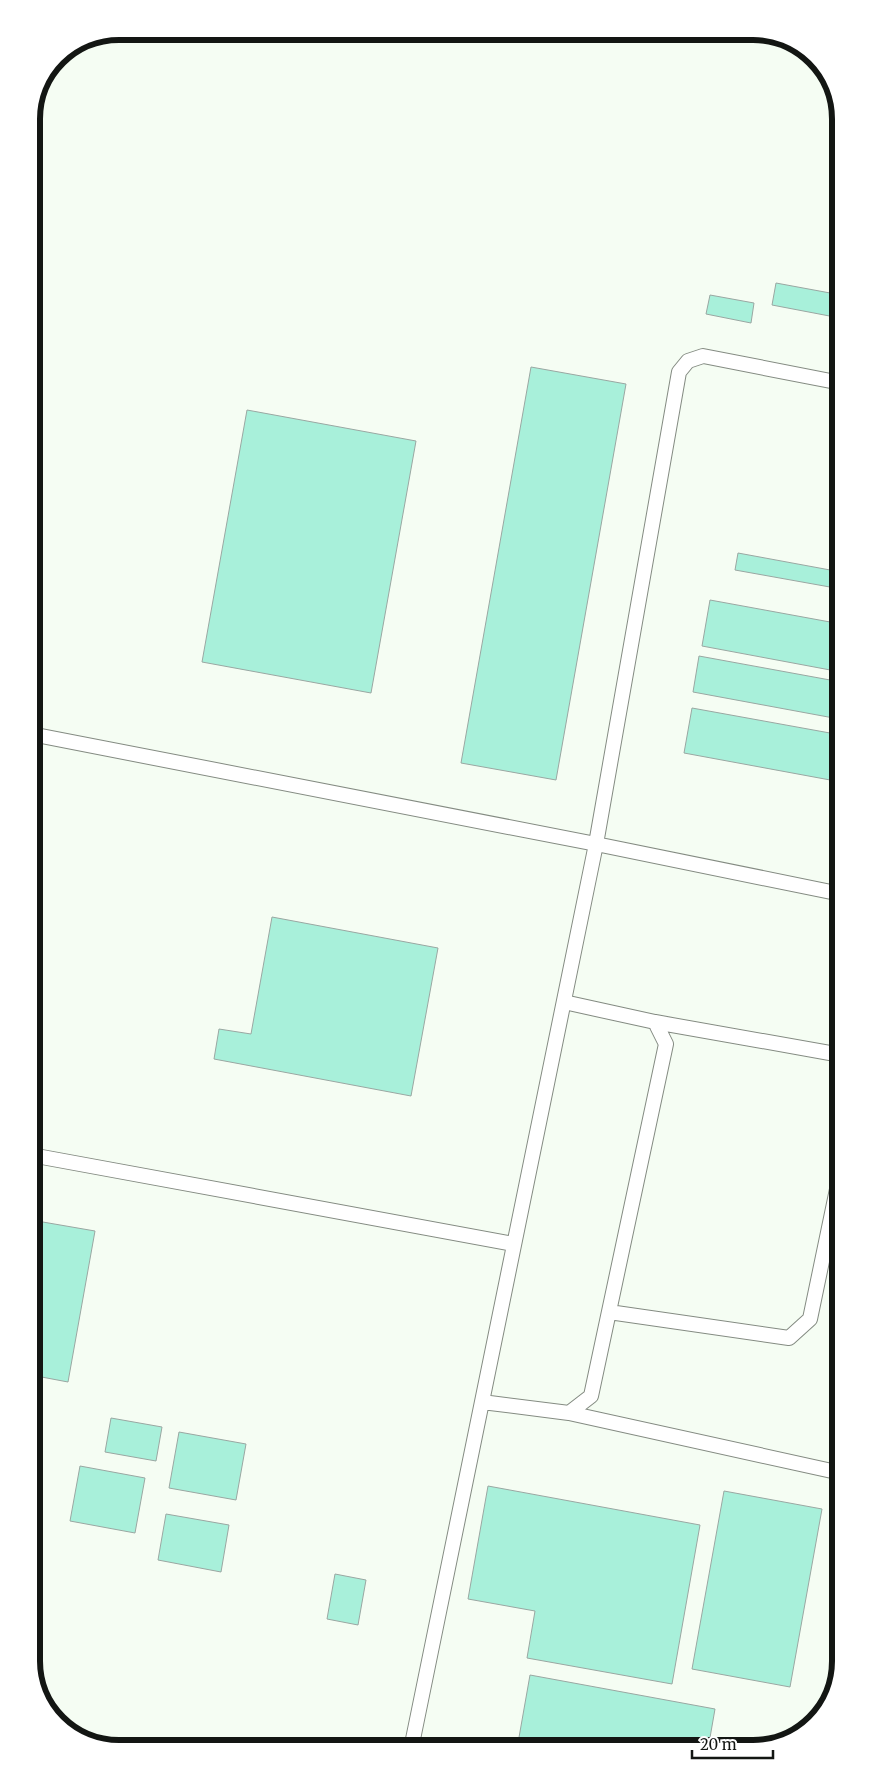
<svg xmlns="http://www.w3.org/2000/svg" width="872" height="1780" viewBox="0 0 872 1780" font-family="Merriweather,serif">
  <rect width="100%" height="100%" fill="#f5fdf3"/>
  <path fill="#a8f0da" stroke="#9aa7a2" d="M776,283L841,295L840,318L772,305Z
    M710,295L754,303L751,323L706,314Z
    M531,367L626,384L556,780L461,763Z
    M247,410L416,441L371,693L202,662Z
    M738,553L841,572V589L735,570Z
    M710,600L841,624V672L702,646Z
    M699,656L841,682V709L839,719L693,692Z
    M692,708L841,735V782L684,753Z
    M272,917L438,948L411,1096L214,1059L219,1029L251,1034Z
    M37,1221L95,1231L68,1382L31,1375V1254Z
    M111,1418L162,1427L156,1461L105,1452Z
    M179,1432L246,1444L236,1500L169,1488Z
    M80,1466L145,1478L135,1533L70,1521Z
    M488,1486L700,1525L672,1684L527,1658L535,1611L468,1599Z
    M724,1491L822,1509L790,1687L692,1669Z
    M166,1514L229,1525L221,1572L158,1560Z
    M335,1574L366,1580L358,1625L327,1619Z
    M530,1675L715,1709L708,1749H547L518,1743Z
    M449,1740L496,1749H447Z"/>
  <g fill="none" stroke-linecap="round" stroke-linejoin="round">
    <g stroke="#848b82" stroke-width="16">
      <path id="service" d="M31,734L596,844L841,894
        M655,1022L841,1055
        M31,1155L514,1244
        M609,1312L789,1338L810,1319L841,1170
        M482,1402L569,1413L591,1396L666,1044L655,1022L564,1002
        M569,1413L841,1473
        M411,1749L596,844L679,372L688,361L703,356L841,383"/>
    </g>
    <use href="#service" stroke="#fff" stroke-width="14"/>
  </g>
  <path d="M0 0H872V1780H0ZM119 40H753A79 79 0 0 1 832 119V1661A79 79 0 0 1 753 1740H119A79 79 0 0 1 40 1661V119A79 79 0 0 1 119 40Z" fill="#fff" fill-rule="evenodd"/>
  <path fill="none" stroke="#131613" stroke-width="6" d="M119 40H753A79 79 0 0 1 832 119V1661A79 79 0 0 1 753 1740H119A79 79 0 0 1 40 1661V119A79 79 0 0 1 119 40Z"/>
  <path d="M692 1750v8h81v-8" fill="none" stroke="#131613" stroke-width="2.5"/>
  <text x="700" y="1750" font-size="15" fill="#131613" stroke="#ffffff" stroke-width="4" paint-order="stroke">20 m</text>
</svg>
